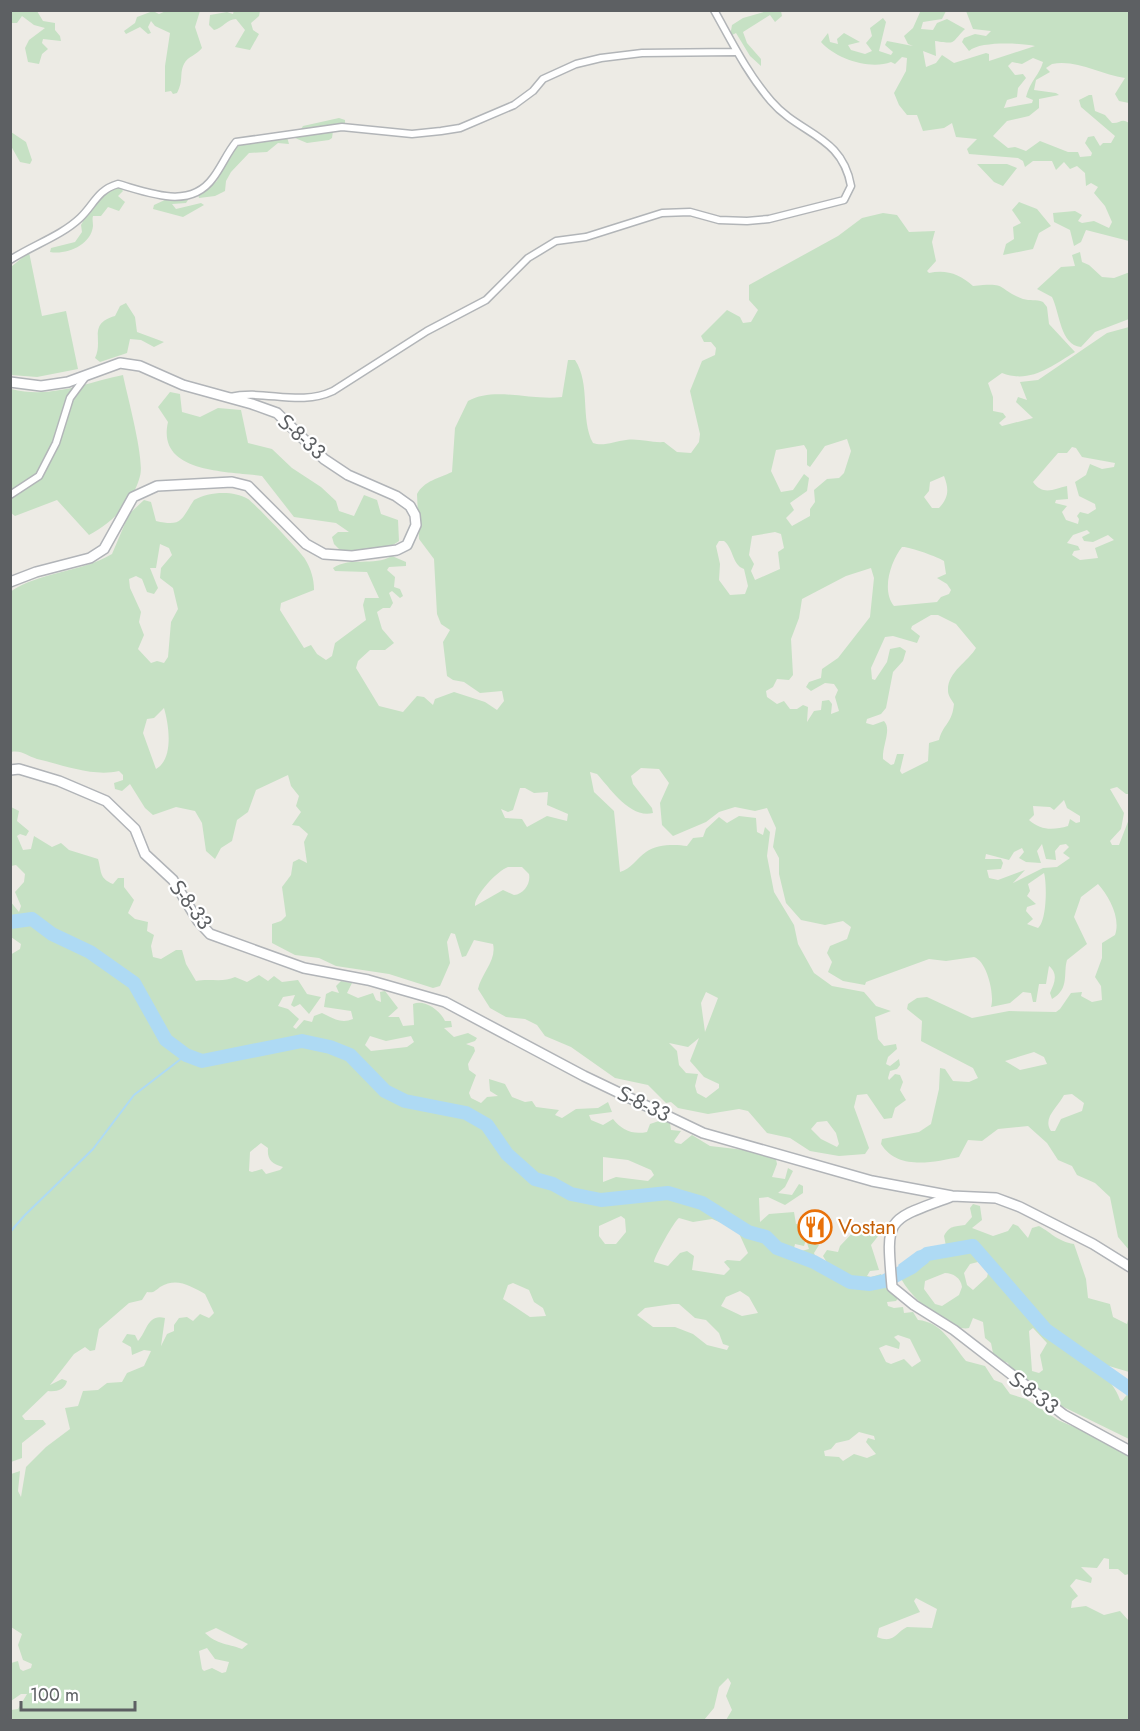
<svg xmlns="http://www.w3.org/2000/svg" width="1140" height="1731" viewBox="0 0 1140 1731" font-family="Jost,'Noto Sans Armenian',sans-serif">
  <rect width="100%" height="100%" fill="#edebe5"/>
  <path fill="#c6e1c4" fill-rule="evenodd" d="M11,10L37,11L43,21L55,23V30L60,36L61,41L43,39L42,43L48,49L42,54L39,64L28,62L25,48L29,40L45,28L34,25L22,16L17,23H11Z
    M234,10L260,11L259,16L251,23L253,30L259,34L250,50L235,47L245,30L236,19C227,19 223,28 214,30L209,25L210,15L227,12L233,14Z
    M921,10L946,11L942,19L923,22L921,29L933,30L937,23L947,19L965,29C950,44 957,44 935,41L936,56L923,51L926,67L936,63L942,55L954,63L986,53L989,54V61L1035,46C1021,43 980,41 969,51L962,42L964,38L975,34L986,36L991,31L973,29L966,11H1129V103L1119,101L1115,94L1125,78C1101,75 1077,59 1052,64L1046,68L1050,72L1036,80L1034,90L1056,93L1059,95L1039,99V108L1029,116L1007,121L993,136L1008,148L1015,147L1026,151L1040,141L1068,152H1078L1080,157L1091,156L1092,153L1085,143L1088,137L1094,136L1100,146L1103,143H1111L1115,136L1081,107L1079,100L1089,95H1092L1095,111L1105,115L1112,123C1120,124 1122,117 1130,124L1129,241L1086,230L1081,242L1074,246L1070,230L1054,222L1053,213L1075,211L1082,215L1078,221L1082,223L1094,221L1109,228L1112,222L1105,206L1094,193L1098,187L1091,183L1086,186L1085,173L1077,166L1070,169L1064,162L1056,170L1052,161H1033L1025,167L1023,161L1018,158L969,154L967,149L977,139L956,137L952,123L944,128L923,131L917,115H907L899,105L894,93L906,71L907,58L902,57L895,64L891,62C870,70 836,59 821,42L828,33L830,42L838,44L837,39L844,33L860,42L848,45L851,50L865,54L872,51L866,43L872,36L870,28L883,18L886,22L879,51L891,55L893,52L885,45L887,41L913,46L908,44L904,36L913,28ZM1033,58L1043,62C1040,74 1030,81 1026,97L1033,100L1032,103L1004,108L1007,100L1017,97L1018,88L1026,78L1023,74L1015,75L1008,66L1012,62L1022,64Z
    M153,11L159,14L166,11H200L195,27L202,48C197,55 188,56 184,64C179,74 184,80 177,93L173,94L171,91L165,92V66L170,33L155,26L151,21L148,27L151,33L148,34L140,27L126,34L124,31L135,23L137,17Z
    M767,11H781L782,16L775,22L770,15L743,32L747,43L761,59V66L750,56L736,33L730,36L732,25L743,18Z
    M339,118L345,120V123L334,124L332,138L329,140L307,143L295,138L303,126Z
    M11,132L26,142L32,160L30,164L20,162L11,146Z
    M259,135L287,137L289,144L278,143L267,152L249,153L231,172L226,181L225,191L215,196L199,198L198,194L217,181L219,170L234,146Z
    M977,164H1007L1017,168L1003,186L994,182Z
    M120,187L123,191L118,196L125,202L119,211L108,207L101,216H93C92,219 93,222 93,226C91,245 67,255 50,252L51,248L75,242L82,232L81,225C91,207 100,192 120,187Z
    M167,199L188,200L186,203L172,204L176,209L201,203L204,205L183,217L153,209L154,205Z
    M1019,202L1037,209L1051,226L1039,233L1033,249L1003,255L1006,244L1014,239L1013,227L1021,223L1012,210Z
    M883,213L897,215L909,232L935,231L932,242L936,261L927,271L929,273C946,269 960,274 973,286C1009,282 995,288 1023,299C1030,301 1036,299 1043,302L1047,307L1049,324L1075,352C1052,366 1030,384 1002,373L988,383L993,397V411L1003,413L1006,417L999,423L1002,426L1033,418L1016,402L1018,397L1027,400L1020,382L1038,380L1107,333L1129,327L1130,794H1126L1117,787L1110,789L1124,813L1121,829L1110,841L1112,845H1119L1129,819V1250L1118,1237L1110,1197L1095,1183L1077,1175L1072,1166L1058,1160L1047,1143L1028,1126L998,1129L982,1141L968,1140L959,1157C934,1162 898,1171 881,1144L882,1139L919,1132L931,1124L939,1089L940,1068L945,1069L953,1081L969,1082L978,1078L973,1068L921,1041L922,1021L907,1009L908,1004L917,998L927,997L972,1018L1009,1011L1056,1012L1060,1009L1071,993L1082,992L1081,996L1092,1002L1102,1000L1101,986L1095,977L1102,958V943L1115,935C1121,918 1109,896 1098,884L1081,897L1074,917L1087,944L1067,960C1063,973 1070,989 1052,999L1050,993C1054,984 1059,974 1049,966L1046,984H1039L1036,1002H1033L1031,993L1023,992L1010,1003L991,1007C995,995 987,961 974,957L946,961L929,959L866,982L865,985L843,981L828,972L832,962L827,953L830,946L847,939L851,927L843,921L825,925L801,920L786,903L779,874V858L773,847L776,828L767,808L755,811L735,807L719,812L706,822L673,836L662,825L660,803L669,783L659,769L641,768L631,776L633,784L652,808L653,813C630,819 610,788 597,774L590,772L594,792L614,811L620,872C631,869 637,858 646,852C656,844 676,844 687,846L693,838L703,837L706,829L719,817L727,823L739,816L756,818L757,832L763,835L765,827L770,832L767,856L774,892L794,925L798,944L814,973L832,986L864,992L876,1006L891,1011L875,1017L878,1039L884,1046L896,1044L897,1049L888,1057L886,1064L890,1066L899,1059L900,1065L897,1069L890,1071L888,1078L889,1080L895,1074L900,1075L903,1082L900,1090L906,1100L895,1108L892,1118L884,1119L867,1094L857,1095L854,1107L869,1148L865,1154L839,1156L810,1151L790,1138L767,1133L748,1111L739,1109L708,1114L678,1108L671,1102L666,1103L648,1085L615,1078L571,1047L545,1036L537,1025L525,1019L506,1017L490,1008L478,989C481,974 497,960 493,944L474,940L466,956L462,957L455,934L451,933L447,942L450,963L440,986L433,988L389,974L336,966L319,958L295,955L272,943V924L281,921L286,916L282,887L291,875L293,862L299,859L307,863L304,842L308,834L299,826L292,825L301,812L296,806L299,796L291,786L288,775L256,790L248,812L237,820L232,841L221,848L215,859L206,851L202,823L195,811L176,807L153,815L145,808L130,784L122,791L115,789L114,783L123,780V775L119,771C93,777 63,765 37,759C27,756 22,750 11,752L10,592C41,571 80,573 112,554L129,514L144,500L151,502L156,521C182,527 181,520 194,500C209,492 232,490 248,499C253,502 302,553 305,559C311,569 314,579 314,590L281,603L280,610L304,648L311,645L317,654L326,660L332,656L335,643L366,620L363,605L365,598H379L367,572L335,571L333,568C351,556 373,567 392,556L406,562V566L389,567L387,570L395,577L394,587L400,589L403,596L400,598L392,591L389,593L393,603L390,608H383L377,612L382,629L394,643L385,650H370L358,661L356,668L379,706L403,712L417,696L424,697L433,705L435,699L454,692L485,702L497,710L504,701L502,691L480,693L464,682L453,680L447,676L443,642L450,630L441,624L437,614L434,559L419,539L417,494C424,481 439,478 452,472L455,428L468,401C495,386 530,401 562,397L568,360H575C591,384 580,419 593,443C603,447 615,441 626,440C639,438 651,443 664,442L677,452L691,453L699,442L700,434L690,391L702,361L715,355L716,348L711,342H704L701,336L727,310L740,317L743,323L751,322L758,310L749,300V285L838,236L862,218ZM847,439L851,451L844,473L839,478L827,479L814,490L815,502L810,509V516L792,526L786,518L794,510L790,503L807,491L809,478L804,474L793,490L781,492L771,471L776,450L804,445L807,450V465L810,467L825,446ZM1072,447L1076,448L1082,457L1115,463L1114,467L1102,469L1090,464L1086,475L1075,482L1079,496L1095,504L1096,509L1088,514L1080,512L1077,516L1079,519L1078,524L1066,520L1062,512L1067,506L1055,503L1056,500L1068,499L1067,486C1054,489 1043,496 1033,482L1058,453H1067ZM944,476C949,489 949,497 939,508H932L924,497L929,491L930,482ZM1087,530L1090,533L1082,537L1084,541L1093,542L1108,535L1114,540L1095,548L1098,558L1080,560L1072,555L1074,551L1080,550L1078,546L1067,543L1073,535ZM775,532L781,534L784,548L778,552L780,569L755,580L751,571L754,564L749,555L752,536ZM719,541H724C734,549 732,565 744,569L748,586L745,594L730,595L719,580L720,564L716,546ZM160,544L169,548L172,555L161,568L160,578L173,588L178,609L171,622L168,657L164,663L157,661L151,663L138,649L144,635L139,622L141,612L130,588L129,579L136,576L142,579L147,592L154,594L158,588L150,568H156ZM902,547C908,546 938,557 944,561L946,574L937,578L947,584L951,590L949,594L941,597L937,602L894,606C881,590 891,561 902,547ZM871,568L874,578L870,617L838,658L822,669L821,678L809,682L806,687L811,691L825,683L834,684L838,690L835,697L839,711L831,714L832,704L829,700L822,701L821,710L814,711L807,722L808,707L803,705L797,709H790L784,701L777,704L767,697L766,691L773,687L777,679L789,680L793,675L791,639L799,618L802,599L846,576ZM931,615H938L956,624L976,648C968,662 947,672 948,691C948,696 952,700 954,704C952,724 943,724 939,740L929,743L928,761L902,774L900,771L904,754H897L894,764L891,765L883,759C882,746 892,729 884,721L873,725L866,723L867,719L881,714L886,708L893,672L903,661L906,651L900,647L890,649L887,662L875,680L872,679L871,668L885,637L893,636L917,643L920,636L911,629L912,626ZM164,708C169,725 174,759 156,769L143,733L147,719L154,718ZM520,788H525L534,793L548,792L547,805L568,814L567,821L547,816L527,827L522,819L505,818L501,809L508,812L513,810ZM1064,800L1067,808L1080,816V822L1076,823L1070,819L1068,826C1054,830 1041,831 1029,820L1034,815L1033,806L1050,807L1054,810ZM1042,844L1046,859L1056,860L1055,851L1060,845L1066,844L1069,847L1063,853L1070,858L1057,867L1043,868L1013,883L1025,870L998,880L989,878L987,870L1001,869L1003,863L1001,859H985L986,854L1009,860L1014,852L1022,848L1024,852L1019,858L1026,862L1041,863L1037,851ZM508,867H522L529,874C531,883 524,894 514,895L503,890L475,906C474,896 497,871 508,867ZM1044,873C1047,883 1047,921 1038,928L1027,924L1033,919L1026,911L1027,907L1036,904L1027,896L1030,891L1028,884ZM706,992L718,998L705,1032L701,1003ZM699,1038L690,1061L704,1077L719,1084V1088L706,1098L697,1093L695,1086L698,1074L686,1073L679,1065L677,1051L669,1043L688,1047ZM1034,1052L1044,1057L1047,1064L1020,1070L1005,1061ZM1072,1094L1084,1103L1082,1111L1061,1119L1055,1131H1051C1042,1118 1058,1107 1064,1095ZM827,1121L836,1133L839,1144L837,1147L821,1139L811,1129L817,1122Z
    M29,252L42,316L66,311L78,369L37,377L11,375V267Z
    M1080,252L1082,262L1089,265L1102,277L1114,278L1130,272L1129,319L1095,332L1081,347C1060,345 1060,313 1052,297L1037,289L1061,267L1075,266L1072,255Z
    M126,303L135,317L137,332L164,342L154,347L141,340L130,339L127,353L100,362L95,358C104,340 87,324 115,316L120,306Z
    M123,375C127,395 145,460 140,476C134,501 111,524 89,535L57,500L15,516L11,513V389C51,399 84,383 123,375Z
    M170,392L180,394L182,412L200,417L218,408L241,410L248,443L272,449L292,468L321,487L336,501L339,511L354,516L364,495L377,500L381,514L398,520L399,541C385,552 358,551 340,550L334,544L332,537L338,532H349L336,523L294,517L262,476C229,471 156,474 168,422L158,407Z
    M11,807L19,811L17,821L29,831L26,836L20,834L17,836L23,850L31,849L34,836L52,847L61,843L69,850L98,859C102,873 99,878 113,884L118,878H124V887L134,900L128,913L135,919L148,922L147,931L154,935L151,946L153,957L161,959L176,950H182L186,964L196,981C209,978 223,983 235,977L247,982L259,975L268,981L274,976L282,982L298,980L307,994L321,997L309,1014L300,1004L294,1007L291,1005L295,995L283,997L278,1006L288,1009L299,1019L293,1027L296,1029L304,1020L312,1022L314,1016L322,1013C332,1018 341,1024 353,1019L351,1011L324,1007L326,994L332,991L339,993L336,986L341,981L352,983L347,993L358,998L373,993L376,1000L381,1002L380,992L385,991L398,1008L388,1017H399L403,1026L414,1025L413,1004C424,999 440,1010 445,1021H451L452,1027L444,1028L454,1037L468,1033L477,1038L475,1041L466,1044L474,1047L475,1051L468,1064L469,1070L476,1075L469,1093L471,1098L481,1103L487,1097L498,1096L490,1091L489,1079L505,1084L512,1097L525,1102L532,1101L536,1107L559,1110L555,1115L562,1118L576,1109L598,1108L608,1102L612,1112L589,1115L591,1120L603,1125L613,1119C622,1130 632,1135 647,1132L650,1124L662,1120L670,1123L671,1130L681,1131L674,1141L676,1143L681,1144L692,1135L710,1146L745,1150L776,1159L777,1164L772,1177L785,1179L788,1168L793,1171L785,1187L778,1193L792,1195L799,1184L803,1186V1193L785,1205L768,1197L759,1198L760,1222L769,1214L794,1212L796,1224L806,1225L808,1233L804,1246L795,1244L793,1253L809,1249L807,1243L819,1245L814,1253L819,1265L826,1261L823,1256L827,1250L838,1252L840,1246L857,1228L879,1235L871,1245L879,1270L870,1271L867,1276L871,1277L881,1274L883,1279L900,1295L896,1301L887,1302L888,1306L894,1308L903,1307L904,1313L913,1312L918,1320C942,1322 952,1344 966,1361L985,1366L994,1380L1002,1383L1010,1394L1026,1399L1058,1420L1129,1451V1574L1125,1575L1118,1569H1109V1559L1104,1558L1097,1568L1081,1567L1092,1578L1091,1583L1076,1579L1070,1586L1078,1596L1072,1601L1071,1608L1086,1606L1104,1615L1120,1611L1129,1621V1720H726L732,1710L726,1696L731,1683L728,1678L719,1687L714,1708L704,1720H11V1710L18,1709L27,1694H21L11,1701V1663L18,1661L20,1669L23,1671L31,1668L32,1664L23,1660L18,1645L22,1634L11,1627V1474L20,1471L18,1491L21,1497L26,1467L46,1447L70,1429L65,1408L78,1406L83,1391L98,1390L107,1383L122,1382L127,1373L144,1366L151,1351L144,1350L132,1355L131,1347L122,1342L127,1334L135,1335L138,1341C147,1331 148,1313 165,1318L161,1346L167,1334L174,1331V1325L179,1318L187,1317L193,1321L200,1314L209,1318L214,1313L205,1294C190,1286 177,1277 160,1287C155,1291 154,1293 147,1292L142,1300L129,1303L99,1329L95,1350L90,1351L85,1347L74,1354L50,1385L62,1379L67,1381C65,1390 56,1392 48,1391L22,1416L25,1420H43L46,1424L22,1443V1458L11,1462L10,955L20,949L21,944L11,937L10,901L19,912L21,906L15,892L24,882L25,874L16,865L11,866ZM411,1036L414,1042L407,1047L371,1051L365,1045L370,1036L386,1041ZM261,1143L268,1148C267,1159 271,1164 283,1167L280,1170L266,1174L262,1169L252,1172L249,1171L250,1152ZM603,1157L628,1160L651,1170L654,1175L648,1181L616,1177L603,1182ZM621,1216L625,1219L626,1232L616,1244H605L599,1236V1226ZM679,1218L693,1222L712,1219L737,1229L748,1253L740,1261L727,1260L724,1262L730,1269L724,1275L692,1270L694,1256L687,1251L680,1253L668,1266L654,1262C654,1257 675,1220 679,1218ZM513,1283L529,1290L534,1302L543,1308L546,1316L530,1317L503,1299L508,1285ZM740,1291L749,1297L758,1313L742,1316L721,1306L726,1297ZM673,1304H679L695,1318L706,1320L719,1333L723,1344L729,1346L727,1350L707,1345L693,1334L675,1327H653L637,1315L645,1308ZM898,1335L910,1339L921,1361L912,1367L904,1359L891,1364L886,1362L879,1348L886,1345L899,1349L900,1343L894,1337ZM859,1432L874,1436L875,1440L868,1438L866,1442L876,1454L867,1458L854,1454L843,1461L839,1457L825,1456L824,1451L831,1449L836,1443L849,1440ZM916,1598L937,1609L932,1628L907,1627C896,1632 895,1644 877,1637L879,1628L920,1612L914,1601ZM216,1628L248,1644L242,1649C226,1643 218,1645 205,1633ZM207,1648L215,1659L229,1662L226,1672L222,1673L212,1668L204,1671L202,1669L199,1651Z
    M973,1204L980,1206L982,1220L972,1228L993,1236L1008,1231L1013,1224L1018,1226L1028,1238L1032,1228L1039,1226C1053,1234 1057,1241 1074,1244L1086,1279L1088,1298L1110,1304L1113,1317L1127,1324L1129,1315V1372L1109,1366L1106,1372C1109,1383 1116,1388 1120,1400L1122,1401L1129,1392V1439L1037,1394L1011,1371L1008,1363L994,1358L991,1343L985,1338L983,1322L973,1318L969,1328C949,1333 899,1289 898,1269L900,1268L904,1273L934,1252L935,1248L946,1246L944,1236C950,1225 954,1227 965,1225L972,1217L970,1208ZM978,1262L988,1273L987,1277L973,1290L967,1285L964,1273L970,1264ZM945,1273C953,1273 961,1278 962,1287L959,1295L942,1306L935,1304L924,1289L925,1281ZM1033,1328L1047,1343L1040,1355L1043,1370L1039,1373L1032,1371L1029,1331Z"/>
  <path fill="#aedaf4" d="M933,1246L934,1252L928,1263L912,1274L904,1273L898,1265L917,1251Z"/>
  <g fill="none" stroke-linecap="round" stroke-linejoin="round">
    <path stroke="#aedaf4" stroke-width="2" d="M10,1232L25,1215L93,1149L134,1095L186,1055"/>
    <path stroke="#aedaf4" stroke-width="14" d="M10,922L32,919L52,934L90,952L134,983L166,1040L186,1055L202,1061L302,1041L330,1047L350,1055L385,1091L405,1101L466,1113L487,1125L507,1154L535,1179L553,1184L571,1194L601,1200L668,1193L702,1203L748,1232L766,1237L777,1248L814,1262L850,1282L870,1284L885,1281L912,1267L927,1254L973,1246L1046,1330L1130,1389"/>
    <g stroke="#b2b5b8" stroke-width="9">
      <path id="street" d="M10,260C33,245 61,236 80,218C94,205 97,190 118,184C150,193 190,210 213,178C222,166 227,153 236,142L342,127L412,134L441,131L460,128L514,105L533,91L543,79L576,64L601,58L642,53L735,52
        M230,397C265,389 299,407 333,391L427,331L486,300L528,258L556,241L586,237L662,213L690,212L719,220L747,221L769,219L844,200L851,186C842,135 800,135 771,101C747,73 732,42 714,10
        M10,495L39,476L56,443L70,398L87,375"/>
    </g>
    <g stroke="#b1b4b8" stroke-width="12">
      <path id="secondary" d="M10,382L41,386L68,382L120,363L140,366L183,385L252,404L277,413L324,459L348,475L396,496L410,506L415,515L416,525L407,545L397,550L352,556L324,554L306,544L248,486L232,482L157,486L133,497L104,549L90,558L36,572L10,582
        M10,770L19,769L59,781L106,801L135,829L145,854L173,880L198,921L210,934L304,968L368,980L445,1002L584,1076L703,1133L872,1181L952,1196L996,1198L1020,1207L1093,1244L1130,1267
        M950,1197C885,1221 886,1217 892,1287L914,1305L954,1330L1064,1415L1130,1451"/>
    </g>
    <use href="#street" stroke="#fff" stroke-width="6"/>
    <use href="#secondary" stroke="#fff" stroke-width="9"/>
  </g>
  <defs>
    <g id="restaurant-ring" transform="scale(1.725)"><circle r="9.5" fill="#fff" stroke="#e8710a" stroke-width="1.5"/><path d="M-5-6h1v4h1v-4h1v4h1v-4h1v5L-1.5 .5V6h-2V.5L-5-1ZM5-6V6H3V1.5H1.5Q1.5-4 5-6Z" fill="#e8710a"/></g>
  </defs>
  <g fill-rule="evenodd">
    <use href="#restaurant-ring" x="815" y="1227"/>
  </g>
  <g text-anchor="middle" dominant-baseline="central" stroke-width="4.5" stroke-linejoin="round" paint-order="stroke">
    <g font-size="21" fill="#5d6063" stroke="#fff">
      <text transform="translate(302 437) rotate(42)">Տ-8-33</text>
      <text transform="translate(191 905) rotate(53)">Տ-8-33</text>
      <text transform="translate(644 1104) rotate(26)">Տ-8-33</text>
      <text transform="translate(1034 1393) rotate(37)">Տ-8-33</text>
    </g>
    <g font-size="21" fill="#c56008" stroke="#fff" text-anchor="start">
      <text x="838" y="1227">Vostan</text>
    </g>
  </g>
  <rect width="1140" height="1731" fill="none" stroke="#5d6063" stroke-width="24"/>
  <path d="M21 1701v9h114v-9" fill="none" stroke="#5d6063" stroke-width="3"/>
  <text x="30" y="1701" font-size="18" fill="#5d6063" stroke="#ffffff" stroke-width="4.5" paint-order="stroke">100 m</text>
</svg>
